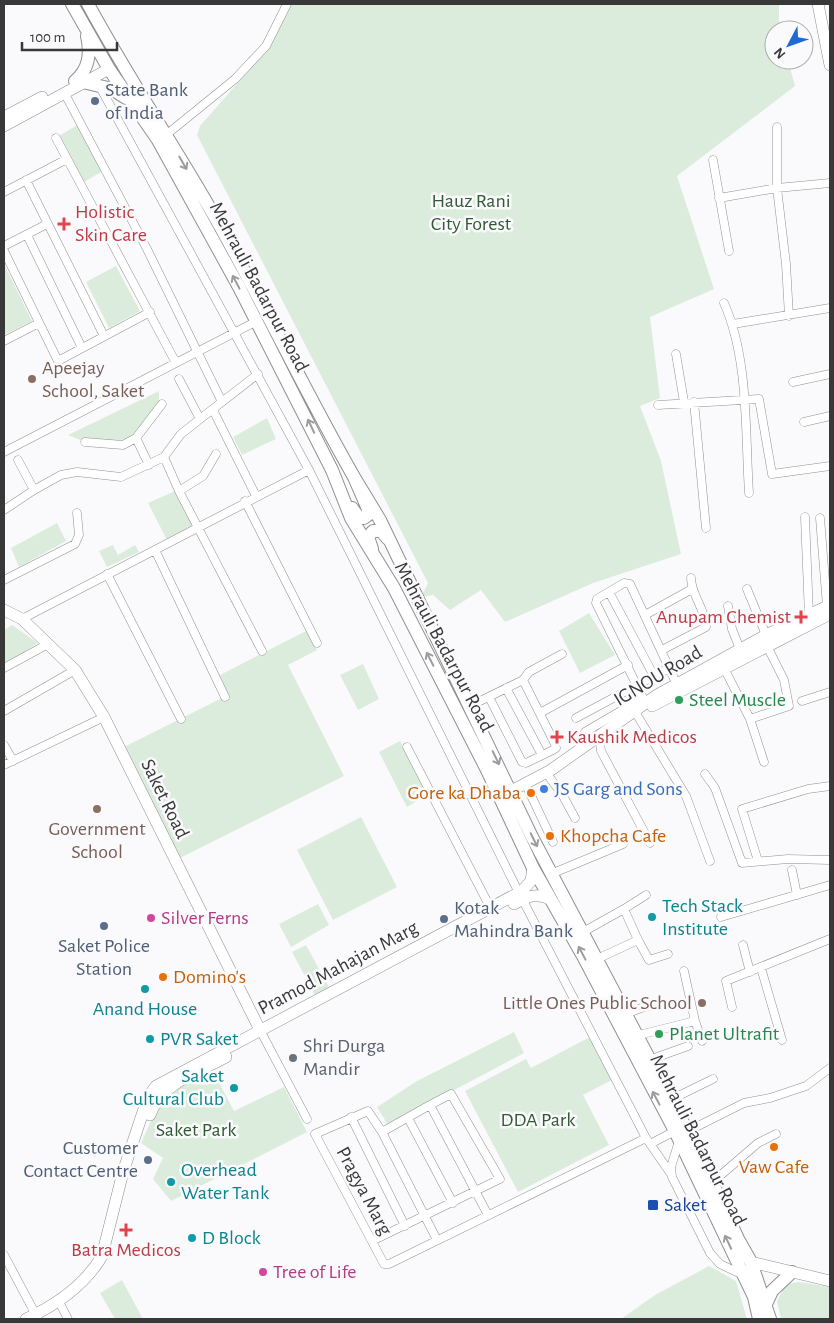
<svg xmlns="http://www.w3.org/2000/svg" width="834" height="1323" viewBox="0 0 834 1323" font-family="'Alegreya Sans',sans-serif">
  <rect width="100%" height="100%" fill="#fafafd"/>
  <path fill="#dcecdc" d="M292,4H779V30H774V60H788L795,86L677,176L714,289L650,317L660,398L640,406L661,461L681,554L593,583L505,622L481,590L450,610L433,595L421,597L428,583L197,135L200,126L269,47Z
    M77,125L103,171L84,182L59,136Z
    M4,264L32,321L4,335Z
    M116,266L140,311L109,328L86,282Z
    M159,391V401L135,439L85,442L68,435Z
    M267,418L276,439L242,455L233,437Z
    M175,491L193,527L167,540L148,503Z
    M57,523L66,541L19,567L11,548Z
    M113,545L118,555L135,545L139,552L107,567L99,551Z
    M589,613L615,655L580,673L559,631Z
    M12,625L38,643L4,665V630Z
    M308,630L317,650L288,665L344,776L180,858L124,747L228,695L220,675Z
    M363,664L379,699L358,710L340,675Z
    M400,741L427,795L407,807L379,752Z
    M361,817L397,887L333,920L297,850Z
    M318,904L329,925L291,947L279,924Z
    M306,945L330,989L316,997L292,952Z
    M514,1032L524,1053L388,1125L377,1107L417,1081Z
    M590,1037L612,1080L583,1095L609,1145L518,1192L465,1091L526,1059L531,1068Z
    M212,1069L234,1111L284,1087L307,1132L171,1201L153,1179L163,1158L141,1143L161,1099Z
    M709,1266L736,1281L747,1319H621L655,1295Z
    M122,1280L143,1319H115L100,1293Z
    M799,1282L830,1287V1319H781L777,1301L786,1284Z"/>
  <g fill="none" stroke-linecap="round" stroke-linejoin="round">
    <g stroke="#8f9092" stroke-width="9">
      <path id="street" d="M99,85L309,470L516,887L646,1138L671,1174
        M65,94L147,249L222,402
        M777,127V188L786,264L789,316
        M166,135L235,79L266,46L287,4
        M56,138L176,363
        M713,160L729,251
        M26,180L104,336
        M4,192L67,159
        M719,198L777,188L830,183
        M27,235L82,348
        M4,246L47,224
        M4,251L58,361L150,312
        M724,303C749,359 745,432 749,493
        M733,324L830,308
        M4,341L39,323
        M676,354L684,402
        M793,382L830,374
        M694,402L706,528
        M658,405L759,399L772,474L830,466
        M213,410L256,496
        M200,419L258,374
        M804,422L830,416
        M136,438L149,465
        M85,442L123,445L136,438L162,404
        M4,452L257,321
        M164,457L181,434L200,419L179,379
        M18,460L34,490
        M179,491L203,476L216,454
        M245,501L317,643
        M4,510L34,490L61,475L77,472L121,477L164,457L179,491L262,651
        M805,517L809,615
        M820,518L827,606
        M155,550L225,697
        M107,574L181,719
        M4,580L75,544L79,535L77,513
        M747,589L766,635
        M609,592L654,676
        M728,606L732,629L740,649
        M645,615L692,589
        M22,619L309,470
        M662,650L706,627C706,610 691,595 691,578
        M4,668L48,644
        M724,668L750,719L764,762
        M506,688L542,755
        M489,697L522,762L526,763L553,750L556,748L555,744L523,680
        M802,701L830,692
        M470,706L523,680L529,672L562,654
        M4,711L75,670
        M540,713L628,665
        M637,715L686,796L710,861
        M576,718L669,668
        M750,719L789,706L784,680L767,646
        M585,732L643,698L596,603L597,599L624,583L630,584L678,687
        M600,742L601,751L650,843
        M4,745L13,761
        M407,747L491,909
        M4,765L104,717
        M705,774L715,788L742,863L788,859L830,860
        M550,778L562,794L575,818
        M528,789L553,842
        M758,861L742,809L808,789L830,786
        M792,870L797,895
        M551,874L623,844
        M624,909L646,895
        M721,917L830,885
        M583,932L624,909L638,940
        M743,945L750,972
        M597,959L638,940L649,960L668,954
        M761,968L782,1040
        M684,971L695,1021L702,1041
        M732,1007L726,981L830,939
        M625,1014L655,1003
        M260,1030L307,1119
        M635,1036L695,1021
        M649,1060L688,1046
        M670,1100L713,1079
        M351,1117L405,1226
        M408,1118L453,1203
        M688,1131L744,1103L770,1098L806,1086L830,1068
        M382,1132L430,1105L488,1215
        M679,1141L671,1167L672,1177L710,1253L720,1264L743,1275
        M650,1144L675,1131
        M711,1179L722,1174L758,1143L776,1134
        M437,1240L382,1132L368,1111L315,1134L384,1264H389L646,1138
        M372,1241L500,1179L451,1094L430,1105
        M4,1255L37,1317
        M58,1300L68,1319"/>
    </g>
    <g stroke="#8f9092" stroke-width="12">
      <path id="secondary" d="M818,4L830,65
        M4,117L42,97
        M4,126L109,69
        M4,610L22,619L75,670L104,717L260,1030
        M652,706L830,614
        M511,791L551,770L657,695L766,635L830,605
        M514,904C526,897 536,892 550,899
        M150,1115C161,1083 199,1072 226,1057
        M751,1262L830,1281
        M26,1319C56,1305 85,1285 102,1256L123,1172L148,1097L156,1086L522,891L531,881L533,868"/>
    </g>
    <g stroke="#8f9092" stroke-width="14">
      <path id="primary" d="M72,4L109,69L158,140L239,287L332,470L351,518L394,588L487,770L533,868L583,956L675,1131L754,1297L759,1319
        M88,4C129,80 178,151 220,226C266,309 307,395 354,477L368,509V515L364,518H359L352,508
        M75,81C89,69 91,54 87,36
        M87,83L112,89L126,98
        M354,477L380,520L532,837L696,1147L738,1239L751,1262L770,1319
        M372,549L368,537L373,531H381L388,539
        M766,1304L772,1291L792,1272"/>
    </g>
    <use href="#street" stroke="#fff" stroke-width="8"/>
    <use href="#secondary" stroke="#fff" stroke-width="11"/>
    <use href="#primary" stroke="#fff" stroke-width="12"/>
  </g>
  <defs><path id="oneway-shaft" d="M-6 0H5M1.5-3L5.5 0L1.5 3" fill="none" stroke-width="1.6" stroke-linecap="round" stroke-linejoin="round" transform="scale(1.25)"/></defs>
  <g stroke="#9c9c9c">
    <use href="#oneway-shaft" transform="translate(183 163) rotate(60)"/>
    <use href="#oneway-shaft" transform="translate(236 282) rotate(-118)"/>
    <use href="#oneway-shaft" transform="translate(311 426) rotate(-115)"/>
    <use href="#oneway-shaft" transform="translate(430 659) rotate(-117)"/>
    <use href="#oneway-shaft" transform="translate(496 758) rotate(64)"/>
    <use href="#oneway-shaft" transform="translate(534 840) rotate(64)"/>
    <use href="#oneway-shaft" transform="translate(582 953) rotate(-118)"/>
    <use href="#oneway-shaft" transform="translate(656 1098) rotate(-118)"/>
    <use href="#oneway-shaft" transform="translate(728 1242) rotate(-115)"/>
  </g>
  <g fill="#5c6f8a" stroke="#fafafd" stroke-width="2">
    <circle cx="95" cy="101" r="5"/>
    <circle cx="444" cy="919" r="5"/>
    <circle cx="104" cy="926" r="5"/>
    <circle cx="148" cy="1160" r="5"/>
  </g>
  <g fill="#e0444e" stroke="#fafafd" stroke-width="2">
    <path d="M61.5 216.5h5v5h5v5h-5v5h-5v-5h-5v-5h5z"/>
    <path d="M798.5 609.5h5v5h5v5h-5v5h-5v-5h-5v-5h5z"/>
    <path d="M554.5 729.5h5v5h5v5h-5v5h-5v-5h-5v-5h5z"/>
    <path d="M123.5 1222.5h5v5h5v5h-5v5h-5v-5h-5v-5h5z"/>
  </g>
  <g fill="#8d6e63" stroke="#fafafd" stroke-width="2">
    <circle cx="32" cy="379" r="5"/>
    <circle cx="97" cy="809" r="5"/>
    <circle cx="702" cy="1003" r="5"/>
  </g>
  <g fill="#2e9e5b" stroke="#fafafd" stroke-width="2">
    <circle cx="679" cy="700" r="5"/>
    <circle cx="659" cy="1034" r="5"/>
  </g>
  <circle fill="#3f7fe0" stroke="#fafafd" stroke-width="2" cx="544" cy="789" r="5"/>
  <g fill="#e8710a" stroke="#fafafd" stroke-width="2">
    <circle cx="531" cy="793" r="5"/>
    <circle cx="550" cy="836" r="5"/>
    <circle cx="163" cy="977" r="5"/>
    <circle cx="774" cy="1147" r="5"/>
  </g>
  <g fill="#0f9aa8" stroke="#fafafd" stroke-width="2">
    <circle cx="652" cy="917" r="5"/>
    <circle cx="145" cy="989" r="5"/>
    <circle cx="150" cy="1039" r="5"/>
    <circle cx="234" cy="1088" r="5"/>
    <circle cx="171" cy="1182" r="5"/>
    <circle cx="192" cy="1238" r="5"/>
  </g>
  <g fill="#d1479c" stroke="#fafafd" stroke-width="2">
    <circle cx="151" cy="918" r="5"/>
    <circle cx="263" cy="1272" r="5"/>
  </g>
  <circle fill="#6b7280" stroke="#fafafd" stroke-width="2" cx="293" cy="1058" r="5"/>
  <rect fill="#1a4fb4" stroke="#fafafd" stroke-width="2" x="647" y="1199" width="12" height="12" rx="2.5"/>
  <g text-anchor="middle" dominant-baseline="central" stroke-width="5" stroke-linejoin="round" paint-order="stroke">
    <g font-size="20" fill="#4e5e75" stroke="#fafafd" text-anchor="start">
      <text x="105" y="90">State Bank<tspan x="105" dy="23">of India</tspan></text>
      <text x="454" y="908">Kotak<tspan x="454" dy="23">Mahindra Bank</tspan></text>
      <text x="104" y="946" text-anchor="middle">Saket Police<tspan x="104" dy="23">Station</tspan></text>
      <text x="138" y="1148" text-anchor="end">Customer<tspan x="138" dy="23">Contact Centre</tspan></text>
    </g>
    <g font-size="20" fill="#335834" stroke="#fafafd">
      <text x="471" y="201">Hauz Rani<tspan x="471" dy="23">City Forest</tspan></text>
      <text x="538" y="1120">DDA Park</text>
      <text x="196" y="1130">Saket Park</text>
    </g>
    <g font-size="20" fill="#be3a42" stroke="#fafafd" text-anchor="start">
      <text x="75" y="212">Holistic<tspan x="75" dy="23">Skin Care</tspan></text>
      <text x="791" y="617" text-anchor="end">Anupam Chemist</text>
      <text x="567" y="737">Kaushik Medicos</text>
      <text x="126" y="1250" text-anchor="middle">Batra Medicos</text>
    </g>
    <g font-size="20" fill="#383839" stroke="#fafafd">
      <text transform="translate(259 287) rotate(62)">Mehrauli Badarpur Road</text>
      <text transform="translate(444 647) rotate(62)">Mehrauli Badarpur Road</text>
      <text transform="translate(658 676) rotate(-31)">IGNOU Road</text>
      <text transform="translate(165 799) rotate(64)">Saket Road</text>
      <text transform="translate(338 968) rotate(-28)">Pramod Mahajan Marg</text>
      <text transform="translate(698 1140) rotate(63)">Mehrauli Badarpur Road</text>
      <text transform="translate(364 1191) rotate(62)">Pragya Marg</text>
    </g>
    <g font-size="20" fill="#785e54" stroke="#fafafd" text-anchor="start">
      <text x="42" y="368">Apeejay<tspan x="42" dy="23">School, Saket</tspan></text>
      <text x="97" y="829" text-anchor="middle">Government<tspan x="97" dy="23">School</tspan></text>
      <text x="692" y="1003" text-anchor="end">Little Ones Public School</text>
    </g>
    <g font-size="20" fill="#27864d" stroke="#fafafd" text-anchor="start">
      <text x="689" y="700">Steel Muscle</text>
      <text x="669" y="1034">Planet Ultrafit</text>
    </g>
    <g font-size="20" fill="#366cbe" stroke="#fafafd" text-anchor="start">
      <text x="554" y="789">JS Garg and Sons</text>
    </g>
    <g font-size="20" fill="#c56008" stroke="#fafafd" text-anchor="start">
      <text x="521" y="793" text-anchor="end">Gore ka Dhaba</text>
      <text x="560" y="836">Khopcha Cafe</text>
      <text x="173" y="977">Domino's</text>
      <text x="774" y="1167" text-anchor="middle">Vaw Cafe</text>
    </g>
    <g font-size="20" fill="#0d838f" stroke="#fafafd" text-anchor="start">
      <text x="662" y="906">Tech Stack<tspan x="662" dy="23">Institute</tspan></text>
      <text x="145" y="1009" text-anchor="middle">Anand House</text>
      <text x="160" y="1039">PVR Saket</text>
      <text x="224" y="1076" text-anchor="end">Saket<tspan x="224" dy="23">Cultural Club</tspan></text>
      <text x="181" y="1170">Overhead<tspan x="181" dy="23">Water Tank</tspan></text>
      <text x="202" y="1238">D Block</text>
    </g>
    <g font-size="20" fill="#b23c85" stroke="#fafafd" text-anchor="start">
      <text x="161" y="918">Silver Ferns</text>
      <text x="273" y="1272">Tree of Life</text>
    </g>
    <g font-size="20" fill="#5b616d" stroke="#fafafd" text-anchor="start">
      <text x="303" y="1046">Shri Durga<tspan x="303" dy="23">Mandir</tspan></text>
    </g>
    <g font-size="20" fill="#164399" stroke="#fafafd" text-anchor="start">
      <text x="664" y="1205">Saket</text>
    </g>
  </g>
  <rect width="834" height="1323" fill="none" stroke="#383839" stroke-width="10"/>
  <g transform="translate(789 45) rotate(229)"><circle r="24" fill="#fafafd" stroke="#acacaf"/>
  <path d="M0-4L9 19L0 12L-9 19Z" fill="#1e6ad5"/>
  <text y="-8" font-size="14" font-weight="bold" text-anchor="middle" fill="#383839">N</text>
  </g>
  <path d="M22 42v8h95v-8" fill="none" stroke="#383839" stroke-width="2.5"/>
  <text x="30" y="42" font-size="15" fill="#383839" stroke="#fafafd" stroke-width="4" paint-order="stroke">100 m</text>
</svg>
